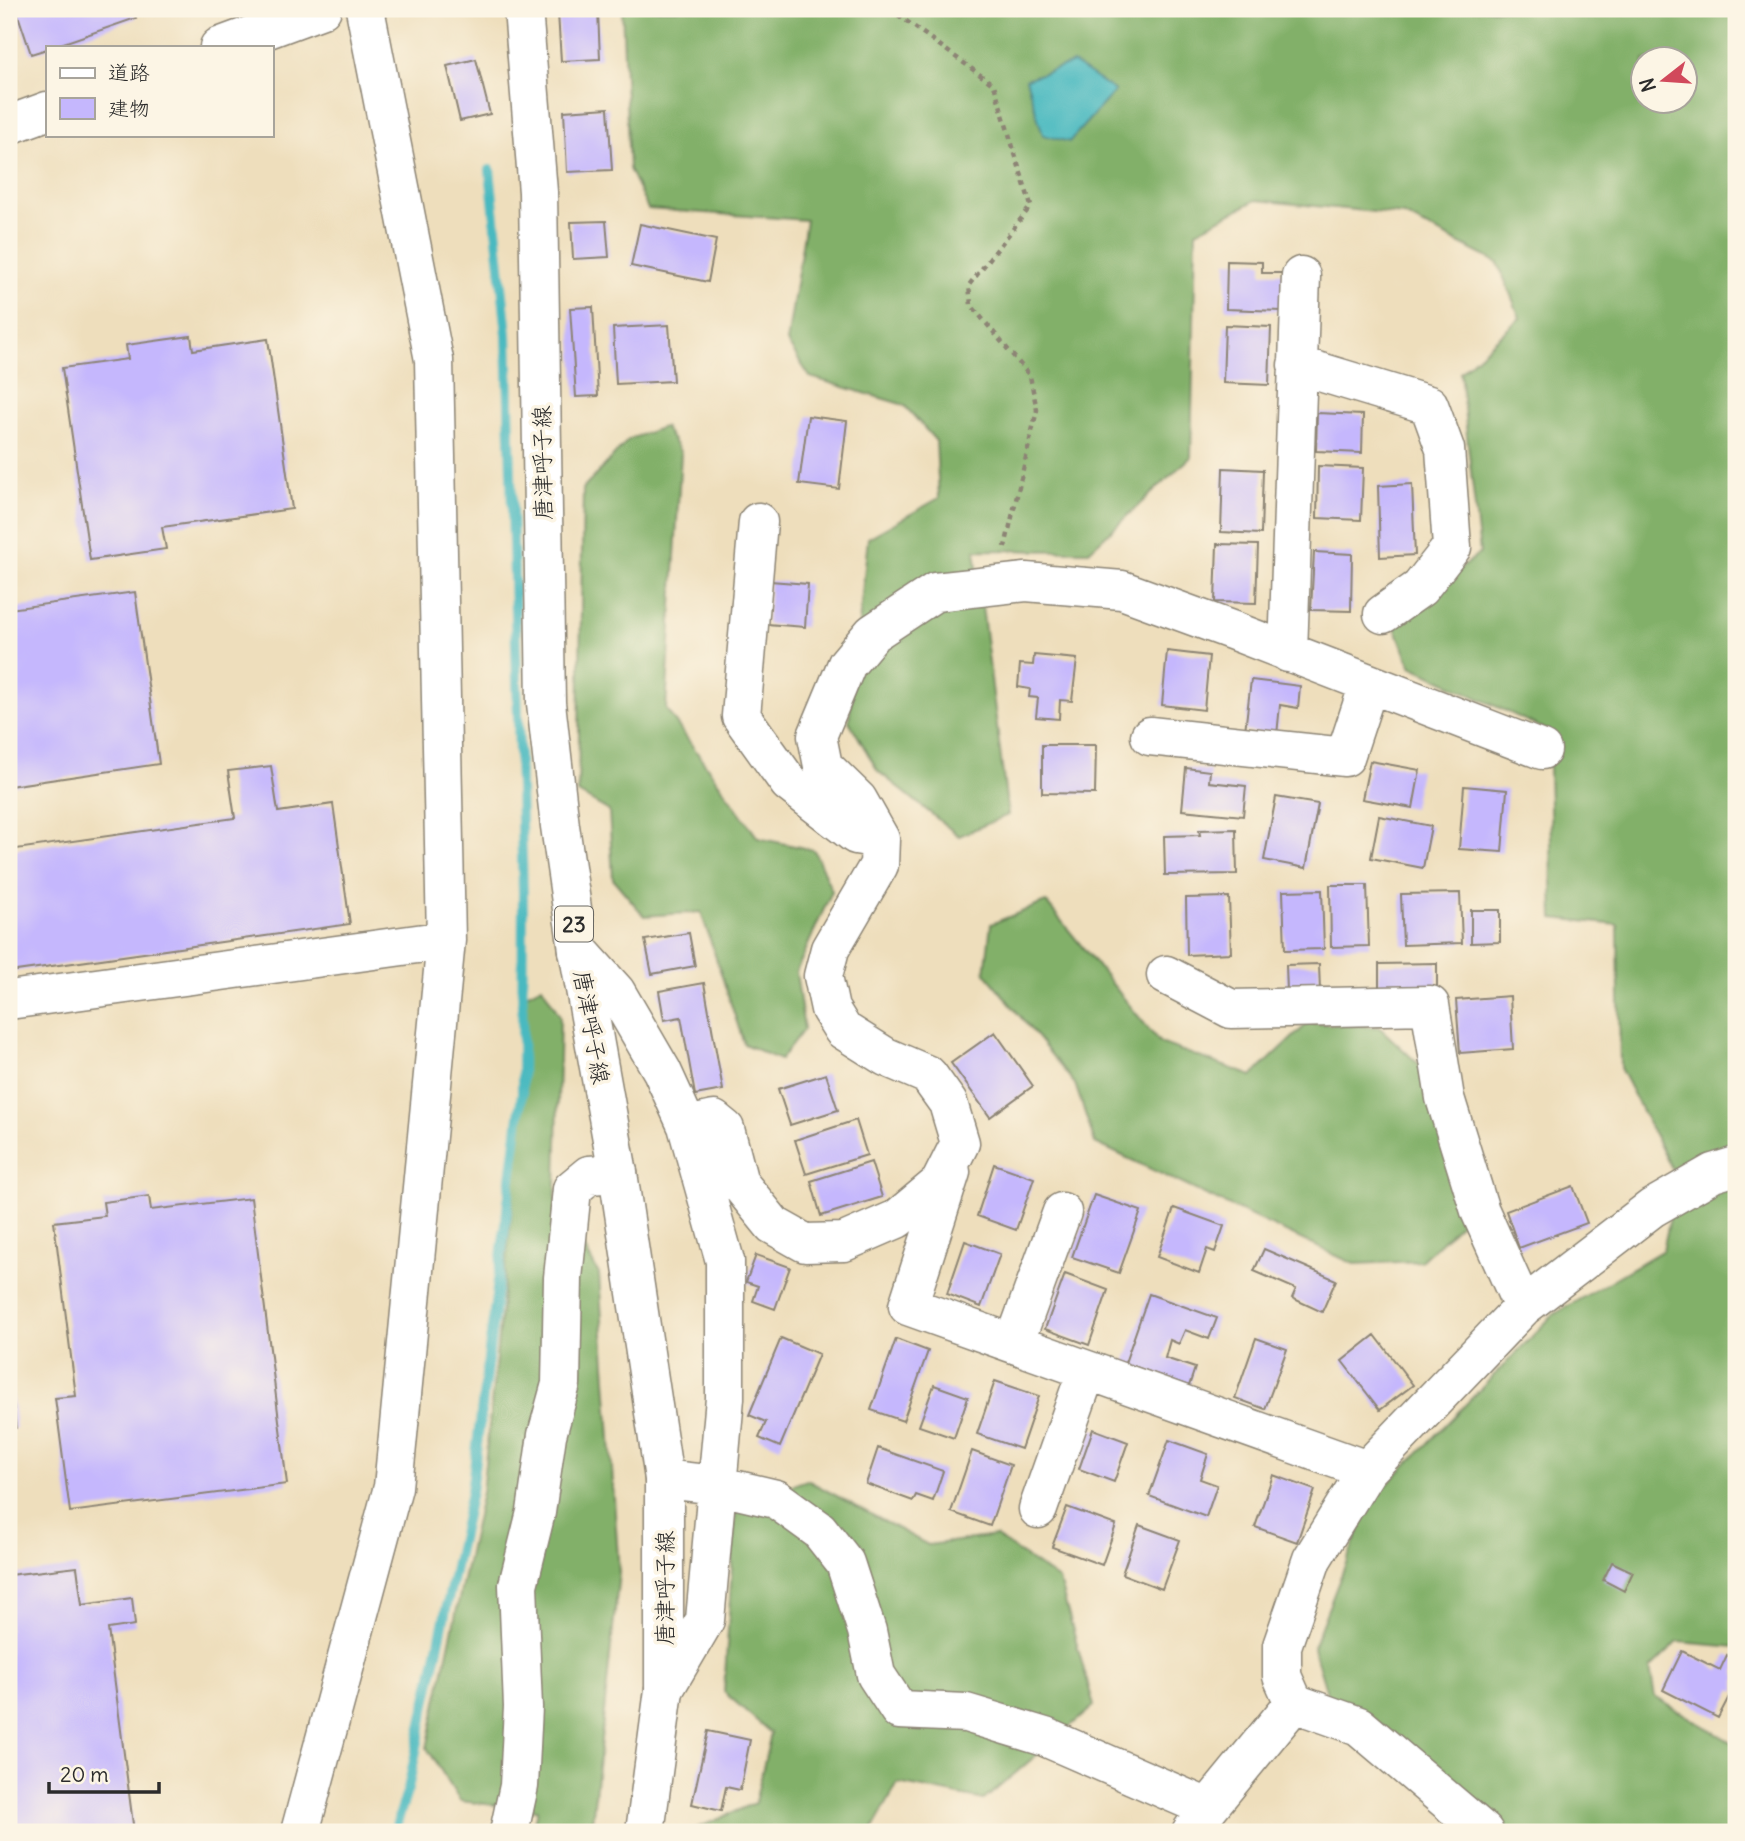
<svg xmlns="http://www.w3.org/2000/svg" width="1745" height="1841" viewBox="0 0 1745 1841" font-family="Delius,'Klee One',sans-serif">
  <rect width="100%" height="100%" fill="#fcf5e5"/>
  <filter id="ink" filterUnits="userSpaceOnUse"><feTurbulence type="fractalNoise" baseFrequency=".0143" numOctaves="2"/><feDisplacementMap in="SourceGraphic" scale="14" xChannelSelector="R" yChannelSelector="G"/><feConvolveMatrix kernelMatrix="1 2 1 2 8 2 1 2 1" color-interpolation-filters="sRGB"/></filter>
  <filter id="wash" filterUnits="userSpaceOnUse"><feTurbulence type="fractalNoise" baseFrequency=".00686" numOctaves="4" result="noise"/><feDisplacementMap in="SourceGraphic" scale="28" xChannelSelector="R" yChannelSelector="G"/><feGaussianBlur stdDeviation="1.57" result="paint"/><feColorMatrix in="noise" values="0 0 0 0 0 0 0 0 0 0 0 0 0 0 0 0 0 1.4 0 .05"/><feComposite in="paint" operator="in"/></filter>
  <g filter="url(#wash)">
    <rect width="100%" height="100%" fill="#eedebc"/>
    <path fill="#82b069" stroke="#566e4a" stroke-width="2" fill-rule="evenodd" d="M622,9H1736V1647L1678,1642L1650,1669L1655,1697L1731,1742L1736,1743V1832H1512L1328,1697L1313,1647L1370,1502L1553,1315L1663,1250L1678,1181L1620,1068L1618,925L1553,918L1548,731L1411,666L1393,622L1480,553L1460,372L1520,318L1498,263L1404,215L1256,200L1196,231L1191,457L1089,551L975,550L1008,815L959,836L878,771L849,721L868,538L939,498L936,441L904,405L810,377L787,342L806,220L648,209L629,169ZM1644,60H1686V102H1644Z
      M664,427L681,453L666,709L758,838L814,850L832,891L796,972L804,1029L780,1060L744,1044L701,912L644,916L613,879L609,811L578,793L583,489L629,439Z
      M1046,902L1160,1043L1252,1076L1308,1023L1379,1027L1425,1070L1465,1219L1421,1261L1354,1264L1095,1143L1075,1084L985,973L991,924Z
      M542,986L560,1016L555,1230L584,1247L599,1274L619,1573L591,1832H532L537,1810L460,1801L427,1748L482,1492L524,1091L526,994Z
      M807,1480L928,1545L995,1536L1059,1580L1094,1706L984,1800L898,1783L871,1832H694L695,1829L755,1803L771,1733L724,1692L736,1505Z"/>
    <path fill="#4ab9c0" stroke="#3a7276" stroke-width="2" d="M1073,63L1115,91L1069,142L1043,135L1026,79Z"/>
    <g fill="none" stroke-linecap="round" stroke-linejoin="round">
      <path stroke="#4ab9c0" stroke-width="10" d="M394,1832L408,1789L471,1492L522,1093L523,892L507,334L490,170"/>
    </g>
    <g id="blocks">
      <path fill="#c5b7fd" d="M16,9H133L136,18L52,47H47V49L31,54Z
        M598,11L600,59L561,61L558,13Z
        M476,59L490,114L460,121L447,66Z
        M608,108L612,170L567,172L564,111Z
        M606,221L609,257L573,259L571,222Z
        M640,224L716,240L708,282L631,266Z
        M1227,261L1262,262V273H1283L1282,311L1226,309Z
        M593,307L598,396L576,397L570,308Z
        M669,325L673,381L616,384L613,328Z
        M1225,325L1271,327L1269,385L1223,383Z
        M191,336L193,350L268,339L292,509L162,527L166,549L90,560L62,368L128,359L126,345Z
        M1317,413L1363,415L1362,453L1316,451Z
        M808,416L847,421L839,489L799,484Z
        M1318,466L1363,468L1361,520L1317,518Z
        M1223,468L1263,470L1261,534L1221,532Z
        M1412,484L1415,555L1380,557L1378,486Z
        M1217,544L1258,545L1256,603L1215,602Z
        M1314,552L1352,554L1351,611L1311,610Z
        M770,581L808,584L805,627L767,624Z
        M135,592L159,764L9,786V609Z
        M1167,651L1209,656L1204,710L1162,705Z
        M1034,655L1077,659L1072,701L1060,700L1059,719L1036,717L1038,698L1029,697L1030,689L1018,687L1020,664L1033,665Z
        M1251,680L1300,686L1298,708L1280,705L1277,735L1245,731Z
        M1042,745H1096L1095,794L1042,793Z
        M1370,761L1420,770L1413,808L1362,799Z
        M271,766L278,812L333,804L350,924L9,972V850L235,818L228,771Z
        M1186,768L1210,771L1209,782L1246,786L1243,816L1182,810Z
        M1464,786L1507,790L1502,852L1459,849Z
        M1276,797L1318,804L1306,868L1264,860Z
        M1379,816L1431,826L1423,868L1371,858Z
        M1236,829L1237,874L1165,875L1164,836L1200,835L1199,830Z
        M1330,885H1367L1369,946L1331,947Z
        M1322,890L1324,949L1285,950L1283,891Z
        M1460,893L1462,943L1403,945L1401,894Z
        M1229,897L1231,953L1187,955L1186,898Z
        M1471,910H1500V942L1471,943Z
        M689,933L695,966L652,974L645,940Z
        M1437,963V988L1379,989V964Z
        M1319,964L1320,991H1287L1286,965Z
        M704,983L723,1090L695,1095L681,1017L664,1020L659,991Z
        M1510,996L1513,1049L1460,1053L1456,1000Z
        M995,1032L1033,1086L990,1117L951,1063Z
        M826,1074L838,1110L790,1125L778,1089Z
        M856,1120L867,1155L806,1174L795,1140Z
        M871,1162L882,1197L821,1216L811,1181Z
        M994,1164L1034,1178L1016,1230L977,1216Z
        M1573,1186L1587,1223L1519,1248L1506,1211Z
        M1094,1195L1141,1211L1119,1273L1072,1257Z
        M149,1196L151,1210L251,1198L287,1484L70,1512L55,1398L76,1396L54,1222L105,1216L103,1202Z
        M1174,1208L1224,1226L1215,1252L1207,1249L1199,1273L1157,1257Z
        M965,1241L1000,1254L981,1307L947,1294Z
        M1264,1249L1336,1280L1322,1312L1292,1298L1296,1289L1254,1271Z
        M756,1255L790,1267L775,1309L753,1301L758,1286L746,1282Z
        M1065,1274L1108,1290L1089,1345L1045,1329Z
        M1149,1294L1217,1318L1209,1339L1185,1330L1179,1344L1170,1340L1165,1358L1195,1368L1189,1386L1125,1363Z
        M1375,1335L1413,1385L1380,1410L1342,1361Z
        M781,1338L819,1354L780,1447L759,1438L766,1422L749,1415Z
        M1256,1338L1287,1349L1265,1409L1235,1398Z
        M896,1339L928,1351L903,1421L871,1410Z
        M995,1381L1039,1396L1021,1449L977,1434Z
        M934,1385L968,1397L954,1438L919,1426Z
        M11,1386L16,1428L9,1429V1387Z
        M1093,1429L1128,1442L1114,1482L1079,1469Z
        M1169,1440L1208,1454L1200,1479L1217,1485L1206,1517L1149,1496Z
        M878,1448L943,1471L933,1501L916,1495L913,1501L866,1484Z
        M972,1451L1011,1465L990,1526L951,1512Z
        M1273,1475L1315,1490L1297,1542L1255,1527Z
        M1067,1507L1116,1525L1102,1565L1052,1547Z
        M1139,1525L1180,1540L1162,1589L1122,1574Z
        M1612,1562L1633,1572L1624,1591L1603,1580Z
        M77,1567L82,1605L132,1598L135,1625L108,1629L134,1832H74V1830L54,1832H9V1575Z
        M1682,1651L1720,1670L1727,1655L1736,1660V1691L1733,1689L1718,1718L1663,1690Z
        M708,1731L750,1740L740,1790L726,1787L721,1811L692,1804Z"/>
    </g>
  </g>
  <g filter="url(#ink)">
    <use href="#blocks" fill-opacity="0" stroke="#8c8474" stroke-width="2"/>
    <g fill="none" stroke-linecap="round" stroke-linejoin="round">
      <g stroke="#8c8474" stroke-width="41">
        <path id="minor" d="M219,47L322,9
          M9,125L47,111
          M1297,365L1429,405L1445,449L1452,547L1420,588L1383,614
          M758,522L741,716L789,783L856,835L880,839
          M1288,653L1301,276
          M1150,736L1345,757L1369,684
          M578,950L616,992L662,1071L687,1126L725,1261V1398L705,1620L664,1690
          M1166,975L1231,1009L1430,1005L1445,1098L1480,1211L1523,1307
          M9,1000L446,940
          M687,1126L714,1120L725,1129L739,1183L773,1225L805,1243L844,1242L897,1219L940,1183L960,1143L948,1103L928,1075L886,1057L843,1030L830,1009L823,976L830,949L879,865L880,839L858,800L823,766L817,736L847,664L873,633L935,592L1026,582L1122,590L1234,631L1542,750
          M951,1172L908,1306L1367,1470
          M1014,1344L1062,1212
          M664,1479L716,1485L776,1499L819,1530L845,1563L867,1631L876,1675L899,1710L966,1713L1045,1737L1208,1808
          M1038,1509L1087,1370
          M1294,1703L1359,1726L1484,1832
          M300,1832L393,1487L446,940L434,360L365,9
          M509,1832L519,1786L523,1707L518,1585L536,1512L547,1435L561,1384L563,1278L572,1189L589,1175L618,1173
          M1191,1832L1208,1808L1294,1703L1282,1676V1646L1312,1559L1367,1470L1523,1307L1652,1208L1713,1173L1736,1166"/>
      </g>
      <g stroke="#8c8474" stroke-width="41">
        <path id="major" d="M523,9L538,192L546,703L560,826L578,950L618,1173L664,1479V1690L645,1832"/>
      </g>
      <path stroke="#8c8474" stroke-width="4.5" stroke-dasharray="5 5" stroke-linecap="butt" d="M890,9L994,85L1031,206L969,285L971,305L1030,376L1037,410L1005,547"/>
      <use href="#minor" stroke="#fff" stroke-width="38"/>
      <use href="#major" stroke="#fff" stroke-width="38"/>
    </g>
  </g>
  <g text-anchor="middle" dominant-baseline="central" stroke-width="7" stroke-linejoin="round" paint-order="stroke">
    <rect fill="#fcf5e5" stroke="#6a6863" stroke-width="2" x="555" y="906.5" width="38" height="35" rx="5"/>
    <g font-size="21" font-weight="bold" fill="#2b2b2b">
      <text x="574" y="924">23</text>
    </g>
    <g font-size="23" fill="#2b2b2b" stroke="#fcf5e5">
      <text transform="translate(542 463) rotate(-91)">唐津呼子線</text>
      <text transform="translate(592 1027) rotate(80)">唐津呼子線</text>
      <text transform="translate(664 1588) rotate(-90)">唐津呼子線</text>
    </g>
  </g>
  <rect width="1745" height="1841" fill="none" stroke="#fcf5e5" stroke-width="35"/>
  <rect x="46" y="46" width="228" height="91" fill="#fcf5e5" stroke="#a8a49b" stroke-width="2"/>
  <rect x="60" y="68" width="35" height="10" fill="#ffffff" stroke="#a8a49b" stroke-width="2"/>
  <text x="108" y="80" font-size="21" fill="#2b2b2b">道路</text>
  <rect x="60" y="98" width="35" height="21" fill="#c5b7fd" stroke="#a8a49b" stroke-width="2"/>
  <text x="108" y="116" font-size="21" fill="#2b2b2b">建物</text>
  <g transform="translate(1664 80) rotate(253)"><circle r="33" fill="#fcf5e5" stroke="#a8a49b" stroke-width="2"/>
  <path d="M0-5L12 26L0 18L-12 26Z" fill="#d1495b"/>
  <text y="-10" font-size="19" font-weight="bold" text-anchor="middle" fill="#2b2b2b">N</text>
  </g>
  <path d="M49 1782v10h110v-10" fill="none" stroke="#2b2b2b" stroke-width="3.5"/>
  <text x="60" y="1782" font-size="21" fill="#2b2b2b" stroke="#fcf5e5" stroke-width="5" paint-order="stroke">20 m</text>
</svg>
